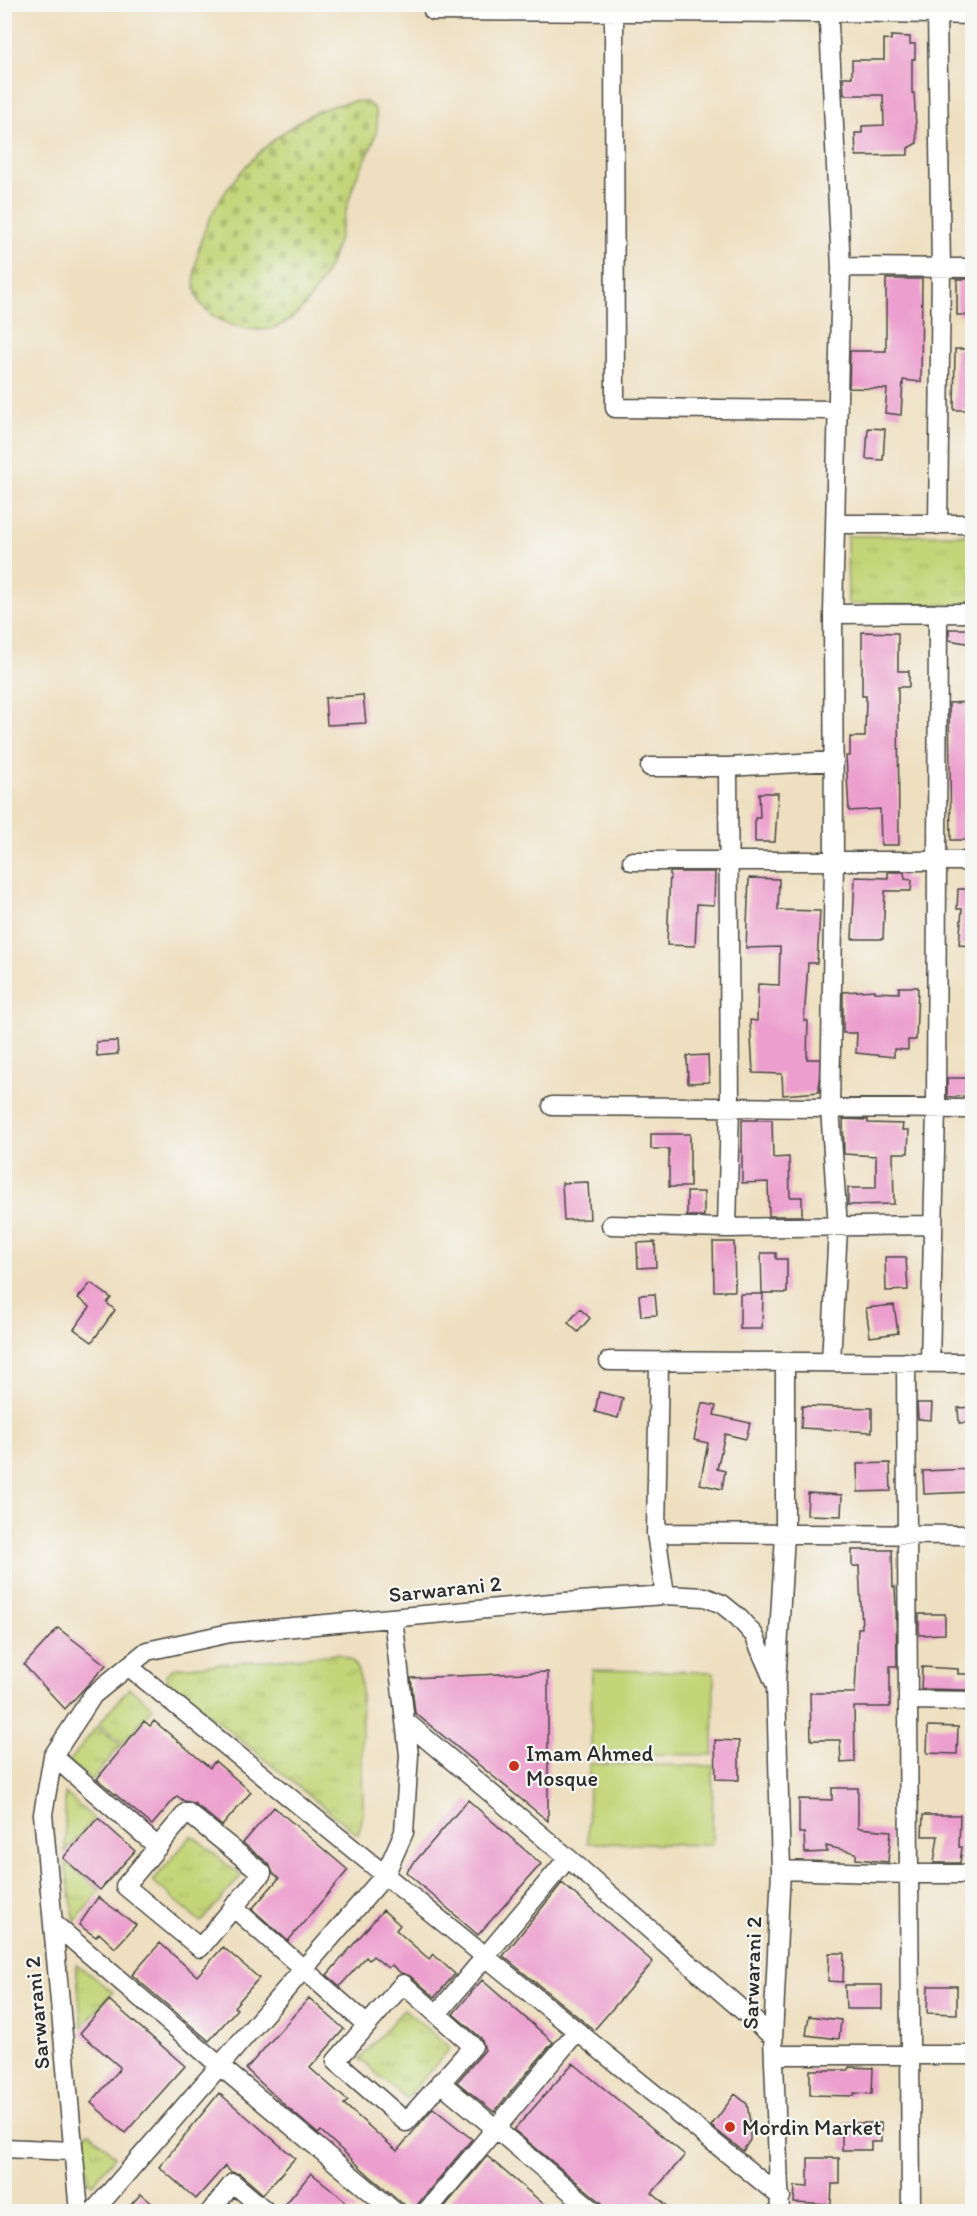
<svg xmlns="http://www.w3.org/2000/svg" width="977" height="2216" viewBox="0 0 977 2216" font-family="Itim,sans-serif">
  <defs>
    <pattern id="grass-tufts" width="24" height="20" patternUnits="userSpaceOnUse" patternTransform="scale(1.5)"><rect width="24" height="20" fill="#c3d578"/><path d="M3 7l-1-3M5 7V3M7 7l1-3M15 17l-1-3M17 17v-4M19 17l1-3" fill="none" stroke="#a8b768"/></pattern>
    <pattern id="cemetery-stones" width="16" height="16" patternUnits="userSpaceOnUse" patternTransform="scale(1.5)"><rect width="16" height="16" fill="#c3d578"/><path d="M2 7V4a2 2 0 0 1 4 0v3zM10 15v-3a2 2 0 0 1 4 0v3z" fill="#a8b768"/></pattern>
  </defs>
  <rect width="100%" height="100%" fill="#f6f6f2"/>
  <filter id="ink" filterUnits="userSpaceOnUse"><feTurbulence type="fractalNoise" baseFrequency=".0167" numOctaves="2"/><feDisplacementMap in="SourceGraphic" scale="12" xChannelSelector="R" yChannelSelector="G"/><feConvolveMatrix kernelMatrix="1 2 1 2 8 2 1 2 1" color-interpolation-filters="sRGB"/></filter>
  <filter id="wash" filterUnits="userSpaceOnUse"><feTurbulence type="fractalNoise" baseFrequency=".008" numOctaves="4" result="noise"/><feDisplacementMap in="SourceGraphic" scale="24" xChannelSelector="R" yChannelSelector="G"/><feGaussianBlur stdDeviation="1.35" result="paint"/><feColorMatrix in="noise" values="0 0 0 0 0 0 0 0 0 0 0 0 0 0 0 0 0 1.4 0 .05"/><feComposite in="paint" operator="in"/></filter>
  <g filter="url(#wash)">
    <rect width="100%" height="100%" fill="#eedfc0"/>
    <path fill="url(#grass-tufts)" stroke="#778052" stroke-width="1.5" d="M972,535V605L848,604L847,536Z
      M338,1654C355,1658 357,1666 361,1682L363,1815L358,1835L168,1681L166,1675L170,1670L176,1668Z
      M129,1688L153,1707L123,1743L99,1724Z
      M97,1726L121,1745L92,1780L69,1762Z
      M65,1793L94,1819L65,1852Z
      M192,1835L241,1876L201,1922L153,1881Z
      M65,1862L100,1890L75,1922Z
      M76,1964L113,1992L82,2027Z
      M404,2009L450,2048L406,2099L360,2059Z
      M90,2132L115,2156L93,2184L88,2181L85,2134Z"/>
    <path fill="url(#cemetery-stones)" stroke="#778052" stroke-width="1.5" d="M355,101L366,102L374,108C384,132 367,155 357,176C350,193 346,211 341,229C333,264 313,309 279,326C265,333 249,330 235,326C219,321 203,312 197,296C193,286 194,275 196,264C204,202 256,147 308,116C322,108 339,104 355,101Z"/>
    <path fill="#c3d578" stroke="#778052" stroke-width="1.5" d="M592,1670L714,1672L713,1755L591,1753Z
      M589,1764L713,1766L712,1845L588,1843Z"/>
    <g id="blocks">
      <path fill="#ec9fce" d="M891,36L910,37V44H915V59H912V93H914L917,143L908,148V155L856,156L855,133H862V126L884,125L883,95H844L843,77H852V60H884V39L891,40Z
        M886,279H922L921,382L903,380L901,415L885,413L887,389L849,388L850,351H886Z
        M957,279H972V315H957Z
        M955,349H972V410H954Z
        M868,428L885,429L883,460L866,459Z
        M949,629H972V644L949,640Z
        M862,632L898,633V671H909V687H898L899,845H881L880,809L849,811L846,756H850V737H865L866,696H862Z
        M363,695L366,723L327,725L325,698Z
        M972,702V840H951L949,703Z
        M759,793H778L775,842H755V818H760Z
        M670,872H715L714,905L697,904L695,946L667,945Z
        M888,872H904L905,879L912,880L911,891H885L883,939H852L855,877L888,878Z
        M749,878L779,879L778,910L820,911L817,963H808L804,1021H808L807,1059H820L819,1092L783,1095L782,1074L753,1073L750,1020L757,1021L758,984L779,985L780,947L746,948Z
        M958,889H972V946L959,945L962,909H957Z
        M899,987H918L916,1040H908V1050L894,1049V1057L856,1053L857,1033H843V992L875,990V992L899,993Z
        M117,1041L118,1054L97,1056L96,1042Z
        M708,1055L709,1082L688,1083L687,1056Z
        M947,1078H972V1096L947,1097Z
        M843,1119L868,1120V1123L903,1124L902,1130H909L908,1153H893L894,1204L848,1205V1188H876V1156L844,1154Z
        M742,1120H772L773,1158L789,1157L790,1197H802V1216H769L768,1182L742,1183Z
        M651,1134H690V1187H669V1149H651Z
        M588,1182L590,1219L564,1220L562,1183Z
        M687,1192H704V1216H687Z
        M655,1242L656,1267L638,1268L637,1243Z
        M713,1242H734L735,1291H714Z
        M761,1253H776V1259H787V1293H762Z
        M885,1257H906L908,1290L886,1291Z
        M91,1283L111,1298L107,1303L115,1310L92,1342L74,1329L90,1307L78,1298Z
        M655,1294L657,1315L641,1316L639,1295Z
        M740,1294H763L762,1329H740Z
        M894,1305L898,1333L870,1337L866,1308Z
        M580,1309L590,1318L578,1332L568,1323Z
        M599,1392L623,1398L618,1418L595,1412Z
        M702,1403L716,1406L714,1415L750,1423L746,1439L725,1434L717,1469L725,1471L722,1489L700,1484L708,1443L694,1440Z
        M917,1403H932L931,1420L918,1419Z
        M802,1406L872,1408V1432L801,1428Z
        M972,1407V1422L959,1423L958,1408Z
        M890,1463L891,1491L858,1492L857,1464Z
        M972,1469V1492L924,1494L923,1471Z
        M808,1493L842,1495L841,1516L807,1515Z
        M852,1550H892L893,1587H895L896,1609L897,1666H890V1707H854L855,1762L841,1763L840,1740H811L810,1693H855L858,1628H862L859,1566H852Z
        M919,1614H945V1634L919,1635Z
        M58,1628L106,1665L65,1709L24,1665Z
        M922,1667L958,1669V1674H972V1690L921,1689Z
        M548,1672V1821L415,1713L411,1678Z
        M144,1721L150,1726L154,1721L210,1768L215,1761L251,1792L222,1826L194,1803L184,1801L177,1796L152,1825L97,1779Z
        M928,1726L958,1727L957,1754L927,1753Z
        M715,1740L739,1741V1780L716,1779Z
        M832,1788H858V1828L891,1831L888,1862L856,1859V1853L826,1846L827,1852L805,1853L804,1833H799V1799L832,1800Z
        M468,1800L541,1864L478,1935L406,1872Z
        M274,1807L348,1870L288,1941L252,1909L279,1878L273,1873L269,1864L243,1843Z
        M923,1815H960L959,1847H962L960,1863H934L938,1836H922Z
        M98,1818L135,1851L100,1890L63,1858Z
        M562,1883L653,1962L594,2030L503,1956Z
        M98,1897L136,1925L115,1948L99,1933L96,1937L79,1925Z
        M383,1910L400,1925L396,1930L429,1959L433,1954L455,1974L435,1997L410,1976L401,1973L391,1965L388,1968L373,1956L369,1960L366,1957L340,1986L327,1975Z
        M160,1943L197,1976L223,1947L259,1978L234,2007L237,2009L209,2041L132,1975Z
        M829,1953H844L843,1982L828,1981Z
        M482,1980L553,2042L494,2112L457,2082L485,2050L481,2038L453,2014Z
        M845,1985H882V2009H846Z
        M928,1986H957V2014L927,2013Z
        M309,1998L344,2029L310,2068L348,2101L344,2104L379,2135L397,2151L433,2108L472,2139L417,2205L415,2211H412L371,2177L321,2131L318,2134L288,2108L246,2069Z
        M109,2000L185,2066L125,2133L91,2103L119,2070L120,2067L80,2033Z
        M809,2016L841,2020L839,2039L806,2035Z
        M573,2063L685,2155L652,2193L673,2211H606L602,2203L514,2130Z
        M849,2067L873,2068L872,2094L854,2093V2096L810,2095V2070H848Z
        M219,2093L295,2158L263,2194L240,2174L231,2172L225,2166L196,2199L159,2167Z
        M735,2094L747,2104L750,2122V2140L743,2151L711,2126Z
        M842,2123H881V2142H871V2150H842Z
        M487,2156L509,2175L552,2211H441Z
        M808,2158H839V2184H832L831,2205L794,2203L795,2186L808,2187Z
        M311,2173L330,2188L357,2211H280Z
        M141,2194L161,2211H125Z"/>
    </g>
  </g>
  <g filter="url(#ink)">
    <use href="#blocks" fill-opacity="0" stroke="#484641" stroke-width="1.5"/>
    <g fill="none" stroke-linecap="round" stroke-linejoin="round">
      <g stroke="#484641" stroke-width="21">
        <path id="street" d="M828,4L841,267L833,614L834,861L830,1108L838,1228L831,1362
          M433,11L828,13L846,12L972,15
          M614,12L615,408L838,410
          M937,14L941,268L938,525
          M841,267L972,268
          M836,524H972
          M833,614L972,613
          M650,767H728L834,761
          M632,861H972
          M552,1106L972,1109
          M611,1225L727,1228L933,1225
          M727,1228L730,1107L728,767
          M609,1361L972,1363
          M659,1362L656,1533L665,1595
          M906,1362L911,2212
          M930,1362L936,1109L938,613
          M656,1533L972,1535
          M128,1666L781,2197
          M776,1684L785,1535V1362
          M908,1700L972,1701
          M405,1721L568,1858L773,2037
          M53,1756L158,1847
          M187,1812L262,1873L200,1948L125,1886Z
          M781,1870L909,1874H972
          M233,1907L367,2025
          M53,1923L220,2066L395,2212
          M403,1984L473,2046L406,2122L336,2061Z
          M437,2014L568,1858
          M774,2055H972
          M440,2082L595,2212
          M4,2148L72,2151
          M79,2212L43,1814L53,1756L93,1695L147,1651L230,1633L551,1603L665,1595L705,1597L722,1604L738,1617L754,1635L776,1686L781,1870L773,2037L780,2212
          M93,2212L385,1875L404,1832L409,1755L393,1618
          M210,2212L233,2183L267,2212
          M426,2212L577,2031"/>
      </g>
      <use href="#street" stroke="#fff" stroke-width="18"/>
    </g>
  </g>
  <g fill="#c8321e" stroke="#f6f6f2" stroke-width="2">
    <circle cx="514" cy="1766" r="6"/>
    <circle cx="730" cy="2127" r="6"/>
  </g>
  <g text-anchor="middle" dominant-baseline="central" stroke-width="4.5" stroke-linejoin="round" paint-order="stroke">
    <g font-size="22" fill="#2b2b2b" stroke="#f6f6f2">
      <text transform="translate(445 1589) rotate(-6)">Sarwarani 2</text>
      <text transform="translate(752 1973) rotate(-88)">Sarwarani 2</text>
      <text transform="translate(37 2013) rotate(-95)">Sarwarani 2</text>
    </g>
    <g font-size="22" fill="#2b2b2b" stroke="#f6f6f2" text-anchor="start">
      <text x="526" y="1753">Imam Ahmed<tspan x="526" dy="25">Mosque</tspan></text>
      <text x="742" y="2127">Mordin Market</text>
    </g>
  </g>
  <rect width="977" height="2216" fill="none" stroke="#f6f6f2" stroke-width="24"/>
</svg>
